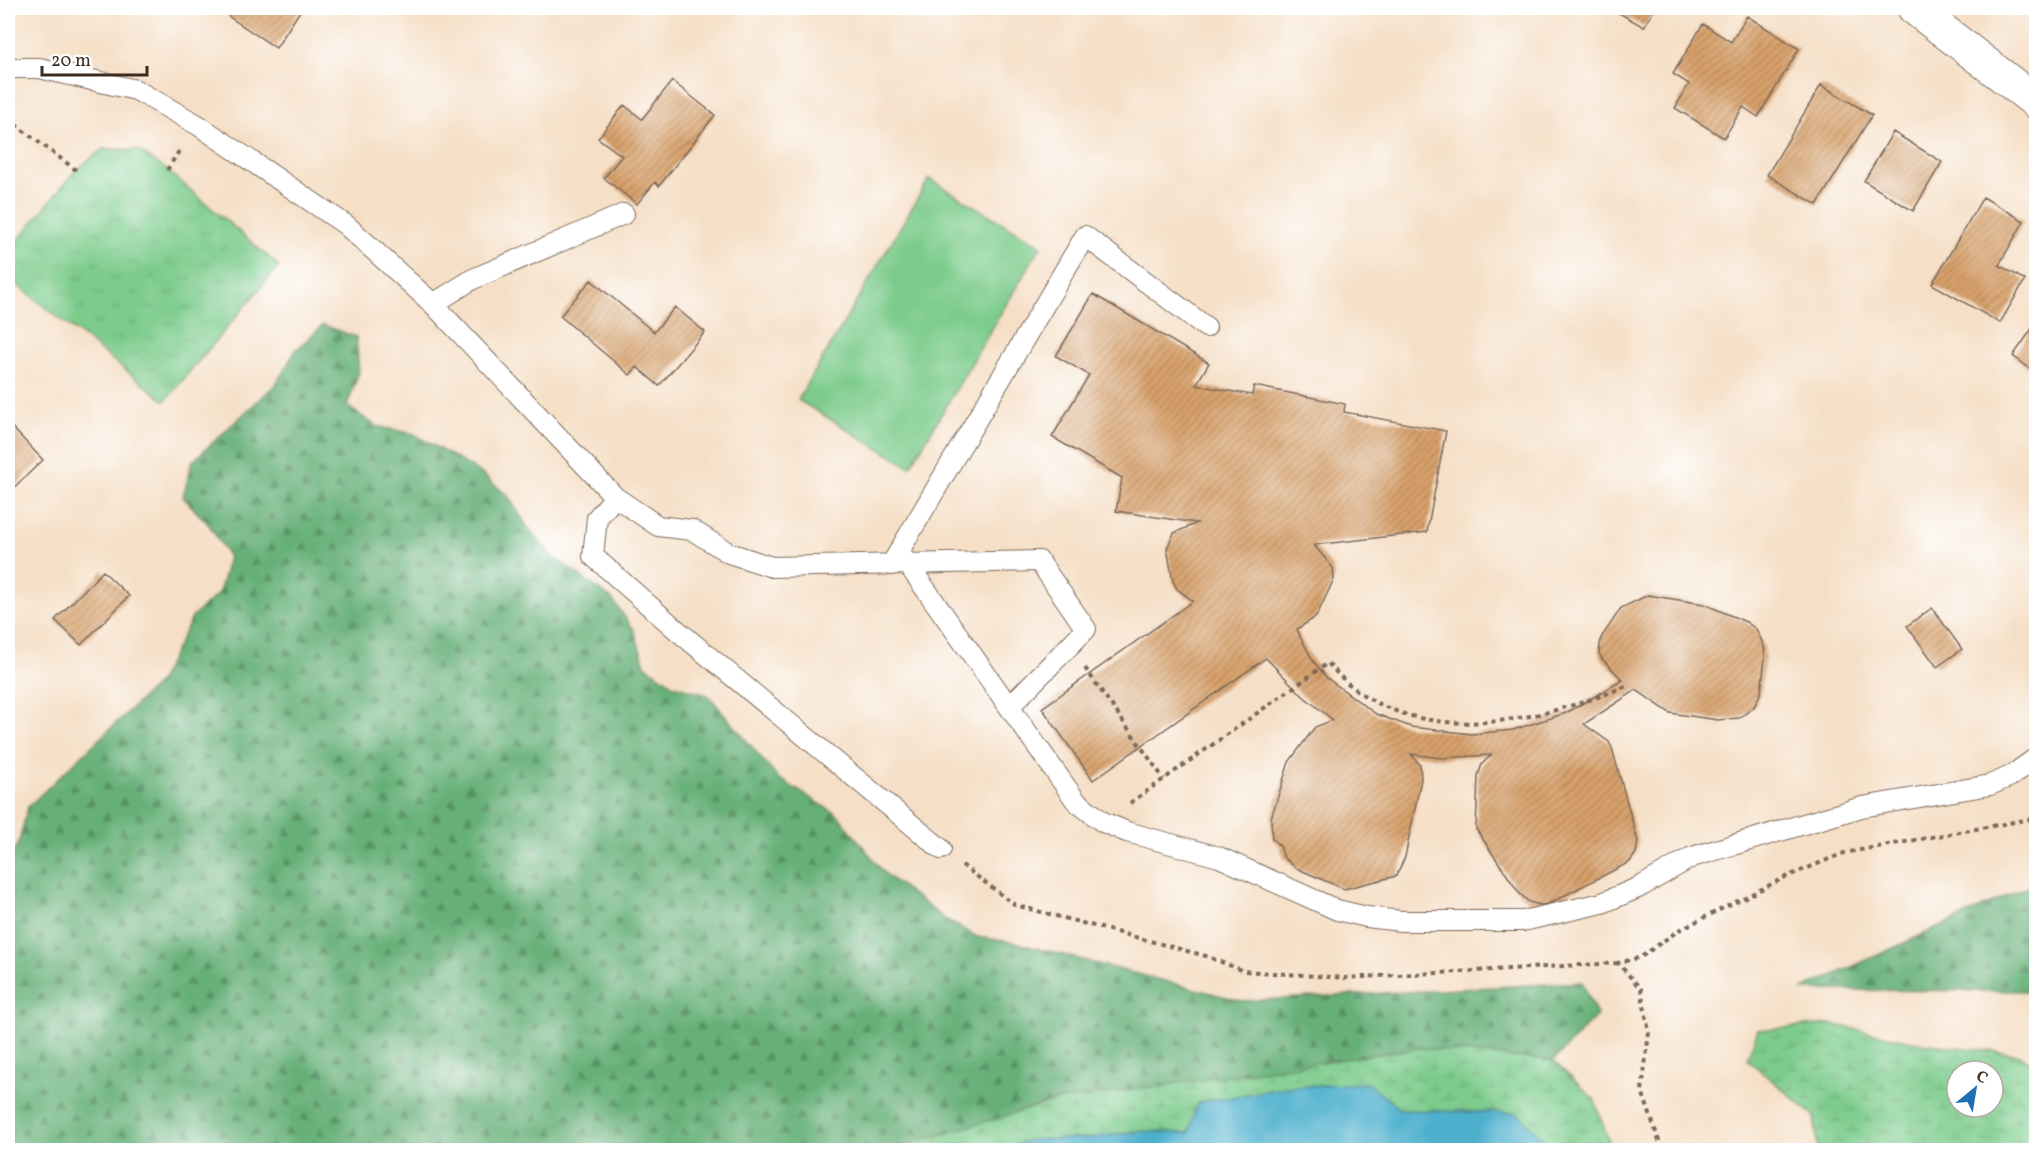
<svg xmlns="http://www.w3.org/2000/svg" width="2044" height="1158" viewBox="0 0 2044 1158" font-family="Vollkorn,serif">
  <defs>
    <pattern id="grass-tufts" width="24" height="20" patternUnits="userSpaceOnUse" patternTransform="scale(1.5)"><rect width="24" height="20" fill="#7dcc8c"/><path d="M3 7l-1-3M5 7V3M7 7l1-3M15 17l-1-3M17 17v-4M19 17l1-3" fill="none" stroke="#6daf78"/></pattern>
    <pattern id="forest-firs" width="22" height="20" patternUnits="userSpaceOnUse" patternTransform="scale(1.5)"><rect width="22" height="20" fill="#66b078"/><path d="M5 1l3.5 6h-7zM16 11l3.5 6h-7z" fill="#558f62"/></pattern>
    <pattern id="wetland-marsh" width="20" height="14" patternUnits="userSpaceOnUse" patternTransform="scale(1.5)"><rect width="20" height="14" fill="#7dcc8c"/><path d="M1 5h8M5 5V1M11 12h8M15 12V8" fill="none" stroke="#6daf78"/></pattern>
    <pattern id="building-hatch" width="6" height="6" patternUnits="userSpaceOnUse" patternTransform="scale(1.5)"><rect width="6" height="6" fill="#d8a16b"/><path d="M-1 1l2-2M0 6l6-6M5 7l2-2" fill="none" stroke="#b08357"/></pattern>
  </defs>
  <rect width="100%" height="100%" fill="#fff"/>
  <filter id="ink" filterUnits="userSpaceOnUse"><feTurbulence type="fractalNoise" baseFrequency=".0167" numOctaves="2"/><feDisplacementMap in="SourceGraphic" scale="12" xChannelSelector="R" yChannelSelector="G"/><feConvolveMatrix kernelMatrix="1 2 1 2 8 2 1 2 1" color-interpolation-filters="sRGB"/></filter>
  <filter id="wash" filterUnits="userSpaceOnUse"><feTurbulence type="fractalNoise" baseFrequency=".008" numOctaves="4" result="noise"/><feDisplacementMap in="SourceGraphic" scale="24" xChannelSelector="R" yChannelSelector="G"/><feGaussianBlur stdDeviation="1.35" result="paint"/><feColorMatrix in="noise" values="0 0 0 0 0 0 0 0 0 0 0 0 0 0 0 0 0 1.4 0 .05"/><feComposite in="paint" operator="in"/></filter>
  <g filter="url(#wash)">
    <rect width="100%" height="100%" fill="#f5dfc6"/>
    <path fill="url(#grass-tufts)" stroke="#5c7b55" stroke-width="1.5" d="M103,149L138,150L167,170L279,266L165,401L8,278V252L76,170Z"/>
    <path fill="url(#forest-firs)" stroke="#506d4b" stroke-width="1.5" d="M323,325L356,337L359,372L347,406L376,426L414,434L481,473L508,496L528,528L551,555L612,599L634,630L645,665L674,685L708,695L778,778L838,815L885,874L945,919L977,937L1013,942L1242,1001L1582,982L1597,1015L1553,1061L1419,1048L1056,1101L889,1150H8V858L18,845L28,807L159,682L193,616L219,593L229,557L210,526L183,497L192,462L276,384L296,350Z
      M2036,883V991L1801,990Z"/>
    <path fill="url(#wetland-marsh)" stroke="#5c7b55" stroke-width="1.5" fill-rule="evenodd" d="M1831,1024L1921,1043L2017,1054L2036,1066V1150H1818L1814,1116L1747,1059L1758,1030ZM1957,1071H1993V1107H1957Z
      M1419,1048L1553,1061L1594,1099L1612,1150H889L1056,1101Z"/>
    <path fill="#7dcc8c" stroke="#5c7b55" stroke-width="1.5" d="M929,179L1041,246L910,467L798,400Z"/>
    <path fill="#4eb0cd" stroke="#446d76" stroke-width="1.5" d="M1367,1083L1401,1110L1517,1113L1554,1150H1002L1030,1140L1090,1138L1139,1131L1189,1133L1197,1103L1288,1087Z"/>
    <g id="blocks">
      <path fill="url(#building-hatch)" d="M234,8H302L276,48L228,16Z
        M1610,8H1655L1644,27Z
        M1747,16L1799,49L1758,117L1743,107L1724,138L1675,108L1689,84L1673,74L1703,24L1731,42Z
        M672,81L715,115L659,186L655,182L637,204L604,178L622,156L598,138L624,105L642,119Z
        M1821,85L1872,115L1817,205L1767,175Z
        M1893,132L1942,162L1913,211L1864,181Z
        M1983,197L2024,221L1999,265L2025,280L2000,323L1932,284Z
        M591,280L654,332L675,307L705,332L659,386L637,367L630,375L560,316Z
        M1093,294L1209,363L1196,385L1252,395L1254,386L1345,404L1344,412L1446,431L1427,532L1314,545L1333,568L1334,579L1316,617L1297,629L1301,639L1314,662L1327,678L1376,714L1411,727L1472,734L1513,730L1566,713L1623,680L1602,659L1599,653L1601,638L1621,608L1648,595L1704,604L1746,622L1756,629L1764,646L1765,657L1761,692L1754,707L1739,718L1718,720L1670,713L1636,690L1584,724L1609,742L1612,748L1638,842L1636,853L1630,862L1548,904L1541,905L1529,902L1519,893L1476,829L1478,776L1482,764L1491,755L1441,758L1411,754L1420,765L1421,779L1405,857L1396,876L1344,889L1296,868L1284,858L1280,846L1272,839L1271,818L1289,762L1315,727L1333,720L1303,696L1266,658L1093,780L1042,708L1193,601L1177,589L1173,581L1167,548L1174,533L1197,523L1116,511L1122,478L1052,437L1089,375L1056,356Z
        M2036,323V373L2013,356Z
        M8,423L43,460L8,493Z
        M103,571L129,596L81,645L55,620Z
        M1932,608L1962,649L1937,667L1907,626Z"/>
    </g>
  </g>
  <g filter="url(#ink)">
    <use href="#blocks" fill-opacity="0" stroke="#7c6959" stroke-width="1.5"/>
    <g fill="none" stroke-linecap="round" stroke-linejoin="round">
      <g stroke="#7c6959" stroke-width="22">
        <path id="service" d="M8,68H39L136,90L198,125L346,225L433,304L615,497L658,526L692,530L729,553L772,567L1039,561L1086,629L1009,707
          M433,304L473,279L624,214
          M615,497L597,518L593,556L678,631L941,849
          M902,556L1076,801L1103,822L1127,832L1219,857L1337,910L1367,917L1401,921H1523L1602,903L1640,887L1692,857L1862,807L1990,785L2011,776L2036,758
          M891,565L1085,236L1206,327"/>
      </g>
      <g stroke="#7c6959" stroke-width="35">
        <path id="minor" d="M1914,8L2036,102"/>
      </g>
      <path stroke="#7c6959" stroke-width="4" stroke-dasharray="4.5 4.5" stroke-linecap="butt" d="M8,119L76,170
        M167,170L181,148
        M1085,668L1164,779
        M1130,803L1328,663C1404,754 1534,724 1629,685
        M962,865L1015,905L1206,956L1244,971L1345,978L1618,963
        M1662,1150L1642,1091L1649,1032L1641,989L1618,963L1641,957L1679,930L1786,877L1844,853L2036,818"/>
      <use href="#service" stroke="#fff" stroke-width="20"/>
      <use href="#minor" stroke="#fff" stroke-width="33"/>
    </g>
  </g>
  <rect width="2044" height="1158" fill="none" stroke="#fff" stroke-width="30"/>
  <g transform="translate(1975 1089) rotate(30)"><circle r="28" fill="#ffffff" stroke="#b1aaa5" stroke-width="1.5"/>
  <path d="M0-4.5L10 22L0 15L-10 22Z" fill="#1f6fb2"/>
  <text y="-9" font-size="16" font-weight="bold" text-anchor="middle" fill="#3b2a1e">С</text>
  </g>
  <path d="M42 66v9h105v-9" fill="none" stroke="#3b2a1e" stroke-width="3"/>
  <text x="51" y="66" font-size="18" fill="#3b2a1e" stroke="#ffffff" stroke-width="4.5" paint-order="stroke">20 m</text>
</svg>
